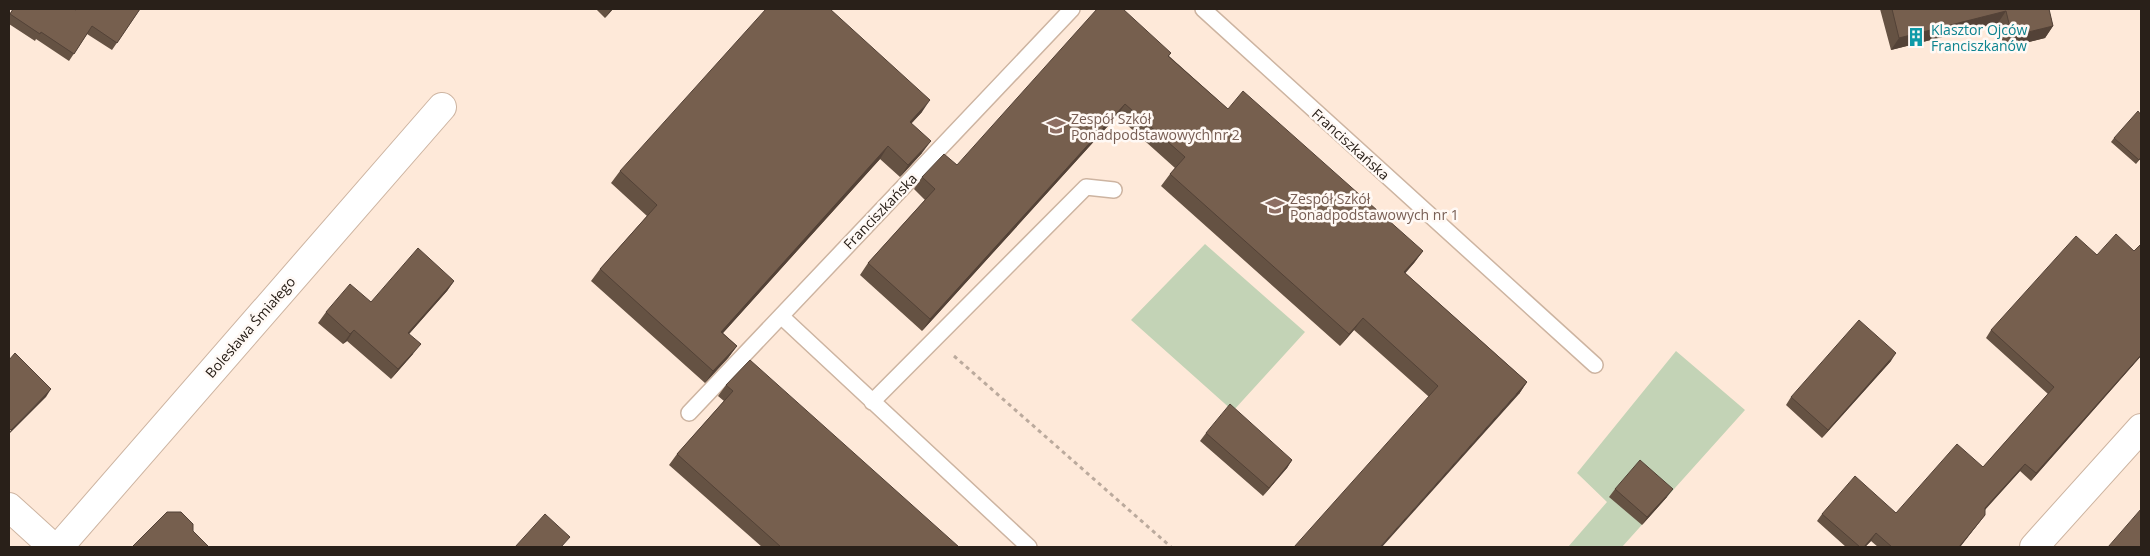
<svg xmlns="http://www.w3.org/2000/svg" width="2150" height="556" viewBox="0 0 2150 556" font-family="'Open Sans',sans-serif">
  <rect width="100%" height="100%" fill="#fee9d9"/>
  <path fill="#c3d3b6" d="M1205,244L1305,332L1233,411L1131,320Z
    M1676,351L1745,410L1622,547H1568L1607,502L1577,473Z"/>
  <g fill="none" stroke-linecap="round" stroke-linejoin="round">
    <g stroke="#cdb4a1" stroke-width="18">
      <path id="service" d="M1203,9L1595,365
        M781,316L1029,547
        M872,402L1086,187L1114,190
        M689,413L1072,9"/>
    </g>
    <g stroke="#cdb4a1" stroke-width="30">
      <path id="minor" d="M9,507L53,547
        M59,547L442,107
        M2034,547L2141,428"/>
    </g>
    <path stroke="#bbaa9d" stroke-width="3" stroke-dasharray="4 4" stroke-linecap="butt" d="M954,356L1171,547"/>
    <use href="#service" stroke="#fff" stroke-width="15"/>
    <use href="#minor" stroke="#fff" stroke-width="28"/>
  </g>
  <path fill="#655243" d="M13,9H74L76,10L140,9L112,50L87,34L69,61L36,39L35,41L9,24V15Z
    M596,9H613L605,18Z
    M1880,9H2055L2049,10L2053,26L2045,38L2004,48L1998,23L1891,50Z
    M1171,53L1169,56L1228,109L1423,251L1414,263L1405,273L1527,382L1519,394L1428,396L1354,330L1340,346L1161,186L1170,174L1175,168L1117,116L922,331L860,275L868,263L925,200L914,189L922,177L957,165Z
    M922,112L911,124L922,153L900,177L880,159L723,333L737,346L728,358L705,383L591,281L600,269L647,216L611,183L620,171Z
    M2114,138L2141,158L2136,164L2111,142Z
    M454,281L447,291L409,334L413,354L391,379L347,341L343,344L318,323L326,312L371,302Z
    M1991,330L2141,356L2031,481L2020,471L1985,510V515L1960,547H1878L1871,541L1865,547H1846L1817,521L1822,514L1896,513L1983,467L2048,394L1986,338Z
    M1891,361L1822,438L1786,405L1791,397Z
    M726,385L959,547H762L669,465L677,454L724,401L718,396Z
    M1206,433L1292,460L1287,468L1263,496L1200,441Z
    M1615,489L1667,497L1642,525L1609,497Z"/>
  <path fill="#534237" d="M611,9H613L605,18Z
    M2006,11L1998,23L1891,50L1899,38Z
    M2053,26L2045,38L2004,48L2012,36Z
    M930,100L922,112L901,134L910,122Z
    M1125,104L1117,116L922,331L930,319Z
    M931,141L922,153L900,177L908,165Z
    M888,146L880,159L713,344L721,332Z
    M1423,251L1414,263L1396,284L1404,272Z
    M454,281L447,291L401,343L408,333Z
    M1363,318L1354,330L1340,346L1349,334Z
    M354,330L347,341L343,344L350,334Z
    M421,344L413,354L391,379L398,369Z
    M737,346L728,358L705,383L713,371Z
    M1896,353L1891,361L1822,438L1828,430Z
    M2141,355V356L2031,481L2036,473Z
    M1527,382L1519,394L1382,547H1380Z
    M51,389L46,397L9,434V433L11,430Z
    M1292,460L1287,468L1263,496L1269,488Z
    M2025,464L2020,471L1979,516L1985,508Z
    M1673,489L1667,497L1642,525L1647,517Z
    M1985,515L1960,547H1959Z
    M1876,533L1871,541L1865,547H1864Z"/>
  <path fill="#765f4e" stroke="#534237" d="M13,9H74L76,10L77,9H140L117,43L92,26L74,54L41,32L40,34L10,14Z
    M766,9H830L930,100L910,122L931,141L908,165L888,146L721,332L737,346L713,371L600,269L657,205L620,171Z
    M1097,9H1123L1171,53L1168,56L1228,109L1243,91L1423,251L1404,272L1527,382L1380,547H1294L1438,386L1363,318L1349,334L1170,174L1185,157L1125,104L930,319L868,263L935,189L922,177L944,154L957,165Z
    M1892,9H2049L2053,26L2012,36L2006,11L1899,38Z
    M2138,111L2141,115V157L2139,160L2114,138Z
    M2116,234L2134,251L2141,244V355L2036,473L2025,464L1985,508V515L1959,547H1892L1876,533L1864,547H1860L1822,514L1855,476L1896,513L1957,444L1983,467L2054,387L1991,330L2076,236L2097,255Z
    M418,248L454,281L408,333L421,344L398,369L354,330L350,334L326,312L350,284L371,302Z
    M1859,320L1896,353L1828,430L1791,397Z
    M15,353L51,389L11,430L9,428V360Z
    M750,360L959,547H781L677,454L733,391L726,385Z
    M1230,404L1292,460L1269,488L1206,433Z
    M1640,460L1673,489L1647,517L1615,489Z
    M2141,509V547H2108Z
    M167,512H181L193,524V531L209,547H132Z
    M545,514L570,537L561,547H515Z"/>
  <defs>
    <g id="building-bare" transform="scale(1.5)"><path d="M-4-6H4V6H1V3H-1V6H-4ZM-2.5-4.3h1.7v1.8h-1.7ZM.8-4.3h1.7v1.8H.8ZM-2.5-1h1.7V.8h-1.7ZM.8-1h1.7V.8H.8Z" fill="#0f9aa8" stroke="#fff9f5" stroke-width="2.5" paint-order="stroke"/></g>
    <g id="school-bare" transform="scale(1.5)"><path d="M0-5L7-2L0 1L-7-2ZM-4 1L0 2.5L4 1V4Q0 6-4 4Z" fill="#8d6e63" stroke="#fff9f5" stroke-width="2.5" paint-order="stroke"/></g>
  </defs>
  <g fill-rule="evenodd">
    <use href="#building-bare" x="1916" y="37"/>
    <use href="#school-bare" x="1056" y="126"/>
    <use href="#school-bare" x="1275" y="206"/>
  </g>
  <g text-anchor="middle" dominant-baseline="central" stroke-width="5" stroke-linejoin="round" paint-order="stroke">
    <g font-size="14" fill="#0d838f" stroke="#fff9f5" text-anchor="start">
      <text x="1931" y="29">Klasztor Ojców<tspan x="1931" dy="16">Franciszkanów</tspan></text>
    </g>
    <g font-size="14" fill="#785e54" stroke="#fff9f5" text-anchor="start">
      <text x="1071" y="118">Zespół Szkół<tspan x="1071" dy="16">Ponadpodstawowych nr 2</tspan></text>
      <text x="1290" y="198">Zespół Szkół<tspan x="1290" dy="16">Ponadpodstawowych nr 1</tspan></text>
    </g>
    <g font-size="14" fill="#292019" stroke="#fff9f5">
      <text transform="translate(1351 144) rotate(42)">Franciszkańska</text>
      <text transform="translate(880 211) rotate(-46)">Franciszkańska</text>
      <text transform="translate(250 327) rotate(-49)">Bolesława Śmiałego</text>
    </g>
  </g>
  <rect width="2150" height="556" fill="none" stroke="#292019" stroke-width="20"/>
</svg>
